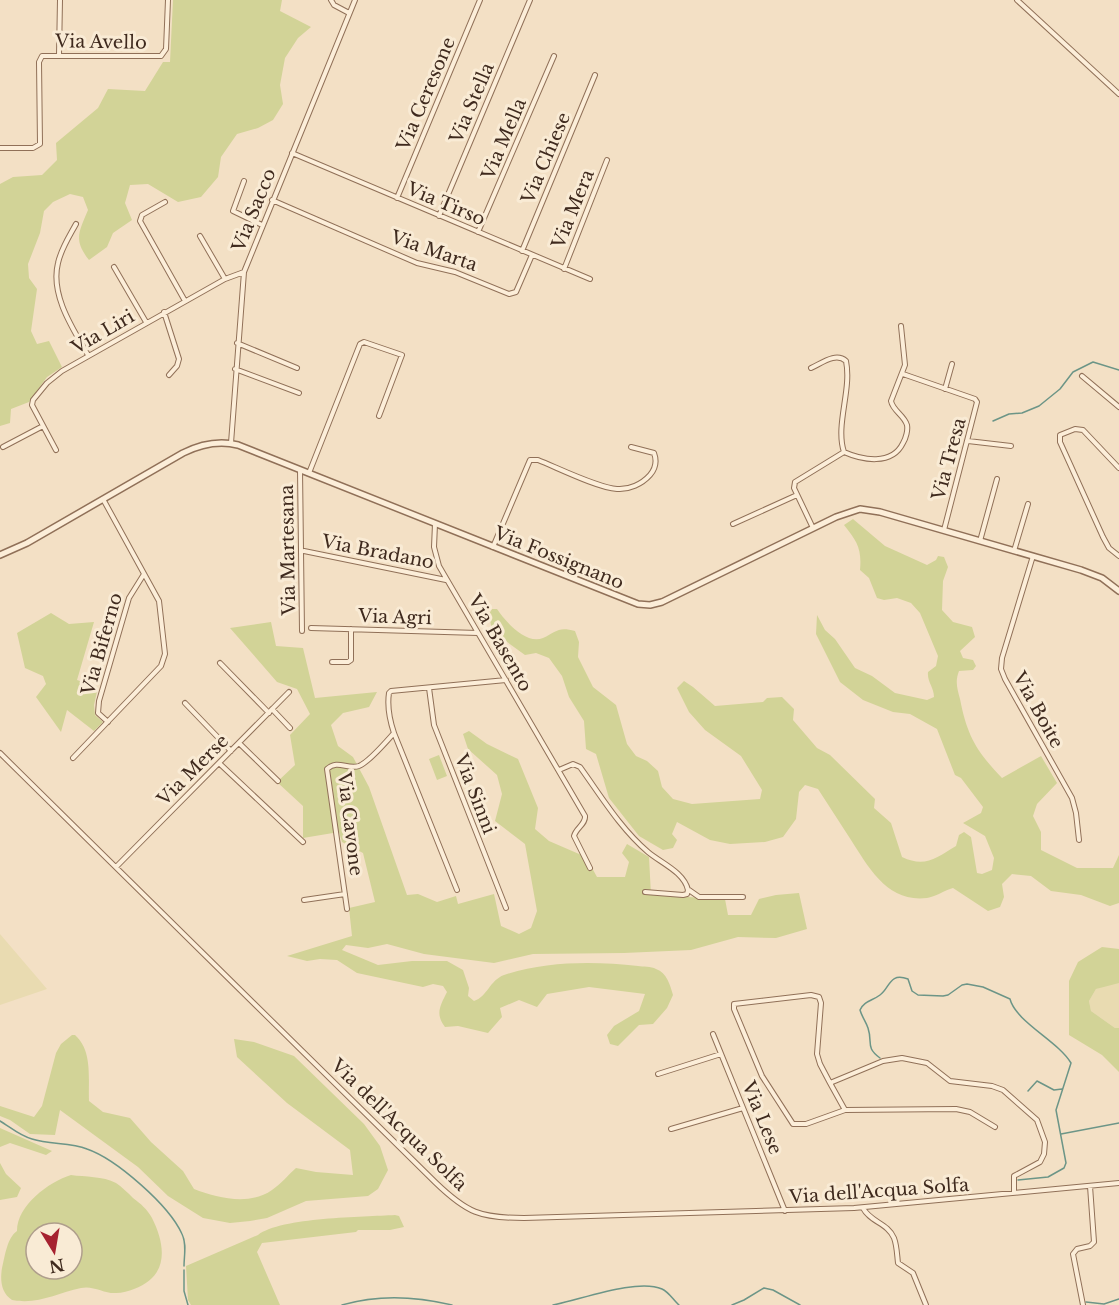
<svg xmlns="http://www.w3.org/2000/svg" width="1119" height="1305" viewBox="0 0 1119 1305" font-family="'Libre Baskerville',serif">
  <rect width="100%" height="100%" fill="#f3e0c5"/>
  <path fill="#e9dbb1" d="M0,934L47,989L0,1005Z
    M1113,983H1119V1028H1115L1091,1011L1089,1001L1096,989Z"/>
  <path fill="#d2d397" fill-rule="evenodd" d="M173,0H282L280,11L311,27L298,38L285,58L280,85L283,104L273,120L258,128L237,134L221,157L218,177L201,197L178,202L148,184L130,185L125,203L132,220L113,233L107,247L89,260C73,240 79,232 88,210L83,197L70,194L53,202L44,211L40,233L28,264L29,278L37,289L31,331L37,344L49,341L62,367L47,377L29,402L11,409L10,423L0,426V184L13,177L42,175L57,160L56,143L98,108L108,89L145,91L163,62H170Z
    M853,519L885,546L927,565L936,560L938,556L944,557L948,567L943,581L942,610L953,622L972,627L975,637L960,651L963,658L973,660L976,666L973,670L959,671C955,681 957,688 960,699C967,735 976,751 1002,778L1041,756L1057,783L1037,804L1033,816L1041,832V850L1077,868H1113L1119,855V903L1110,906L1081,895L1051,891L1031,876L1012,874L1002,884L1004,897L1000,907L988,911L953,888C945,890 935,897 927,898C888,903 869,868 851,840C840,823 829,806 818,789L805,785L799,792L796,819L783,837L765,842L730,844L710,840L677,822L672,834L677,840L673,848L663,850L639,836L609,798L596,754L586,749L584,721L569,697L562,676L549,658L536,653L525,655L492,631L489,614L492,609H497C505,621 526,645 543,638C556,632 558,626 575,631L579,642L578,657L593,687L616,705L627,744L636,756L647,761L658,771L662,787L673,799L692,804L760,799L762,790L741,756L705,730L689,712L677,688L684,681L693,687L715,706L763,702L767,698L782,697L794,709L793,720L817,748L830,755L875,799L874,808L891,823L902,857C925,868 936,858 956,846L959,835L964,832L971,837L977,873L982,874L992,870L994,858L985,836L963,823L981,813L983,807L961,778L955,775L937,729L910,714L893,712L863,700L840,682L816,634L817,615L825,630L835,639L855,668L872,676L895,693L927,700L934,697C934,687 927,682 928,672L936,666L938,656L920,613L911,603L897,598L884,600L877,598L869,578L860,570C862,549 857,541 844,525Z
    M51,613L69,624L94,622L77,680L98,687L94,705L95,715L103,722L94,731L67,710L61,732L36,697L46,684L43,676L25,668L17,633Z
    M271,622L276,646L303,648L315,698L377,692L369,707L343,713L331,725L338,746L353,757L369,787L407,895L418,894L437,902L456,896L458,904L494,894L501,926L519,934L531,928L537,911L525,844L495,821L502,794L497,775L468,749L463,734L469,731L487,744L518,759L538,808L535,829L549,841L586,857L597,877H625L629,862L622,853L627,844L649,857L651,895L725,899L728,915H751L759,899L776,895L799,893L807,929L776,938L738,937L691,950L624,953L533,954L494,963L424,954L387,944L368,948L346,945L342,950L378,965L412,961H447L463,970L469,988L468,996L474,1001C487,997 490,980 504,975C546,961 594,961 638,966C643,967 651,966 656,969C667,973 670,985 673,995L667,1008L653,1024L639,1025L618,1046L610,1044L607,1035L614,1026L639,1011L645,994L589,987L547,994L537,1007L519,1000L500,1008L502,1017L488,1033L458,1026L445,1027C435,1014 440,1006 447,992L443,986L433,984L423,987L357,973L337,960L320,959L307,961L287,956L352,936L349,908L375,902L363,853L342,842L339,832L303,838V806L277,782L295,765L290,735L310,714L297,689L277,682L230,628Z
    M439,755L447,776L437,780L429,759Z
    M1102,947L1119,949V983L1096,989L1089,1001L1091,1011L1115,1028H1119V1072L1102,1055L1069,1035V981L1078,962Z
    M72,1035H75C93,1051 88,1079 89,1101L103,1112L130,1118L151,1142L183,1171L194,1189C217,1198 250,1206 272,1190C281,1184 288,1175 296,1168L316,1172L353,1175L350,1150L287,1103L237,1057L234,1039L254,1042L294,1056L364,1124L380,1146L388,1170L378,1189L368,1196L306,1201L267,1218L250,1221L230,1223L203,1218L168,1196L138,1167L60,1110L55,1135L30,1134L10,1120L0,1116V1106L34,1117L42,1106L56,1053L61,1044Z
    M0,1128L52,1151L46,1155L10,1143L0,1147Z
    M0,1163L6,1174L21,1188L17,1197L0,1200Z
    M71,1175C85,1177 103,1176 116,1183C122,1187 128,1193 133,1198C141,1204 147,1209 152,1218C166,1246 169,1276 134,1289C129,1291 122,1293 116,1293C105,1294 93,1285 81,1288C57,1293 38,1305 12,1300C1,1293 0,1280 2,1268C5,1256 7,1238 17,1231C17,1205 49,1182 71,1175ZM36,1233H72V1269H36Z
    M395,1215L399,1216L404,1227L390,1230H358L356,1232L262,1243L257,1252L280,1305H191L188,1300L186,1266L258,1235C281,1217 364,1217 395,1215Z"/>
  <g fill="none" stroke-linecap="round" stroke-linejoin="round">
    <path stroke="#6c9587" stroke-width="1.5" d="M993,421L1009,414L1022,413L1039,406L1060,389L1073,372L1093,362L1119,370
      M880,1058C865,1047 873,1043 868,1028C866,1022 862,1017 860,1010C864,1001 872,1001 880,995C890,988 889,972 908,979L912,991L918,995L943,996L948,995L962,985L967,984L983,987L1010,999C1016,1022 1058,1041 1071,1063L1056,1110L1066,1163L1064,1168L1048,1177L1018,1180
      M1028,1091L1037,1081L1054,1090L1062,1089
      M0,1121C10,1127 20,1136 32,1139C50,1145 70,1142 87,1149C116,1159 169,1205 182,1234C187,1244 184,1256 184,1266
      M1061,1134L1119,1123
      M184,1270V1291L188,1305
      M1086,1302L1104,1304L1119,1299
      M342,1305C379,1294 415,1296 452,1305
      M553,1305C580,1300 637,1278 662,1289C669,1292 673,1300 679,1305
      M732,1305L744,1300L764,1288L773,1290L800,1305"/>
    <g stroke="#907058" stroke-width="6">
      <path id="minor" d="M331,0L334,5L349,13
        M1017,0L1119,94
        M59,55L60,0
        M0,148H33L40,144L39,62L42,56H161L166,49L168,0
        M292,153L590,279
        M244,181L233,211L262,225
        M397,198L480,0
        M272,200L417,263L455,272L509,294L516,292L532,255
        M165,202L142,215L140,221L185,301
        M439,216L530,0
        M76,224C69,237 61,249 58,263C50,295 73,329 88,355
        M478,232L554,56
        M200,236L225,279
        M522,251L595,75
        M114,267L146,322
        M564,269L607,160
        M164,312L179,359L177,366L169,375
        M237,343L297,368
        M811,368C822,363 836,352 846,361C852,390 835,425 844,452
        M235,369L299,393
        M903,374L975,399L977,402L944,530
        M1082,376L1119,407
        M945,389L952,364
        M968,441L1011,446
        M231,443L244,272L355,0
        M3,447L43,426
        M56,450L32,405L33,400L47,383L62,371L225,279L244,272
        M1119,468L1083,430L1075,429L1060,435V442L1103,537L1109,548L1119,556
        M300,470L302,631
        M309,473L360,344L364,342L402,355L379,416
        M435,524L434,547L439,566L585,816C586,824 576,828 574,836L590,868
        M733,524L797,495
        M813,528L794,488L795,482L844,452C862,460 892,466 903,443C906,438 908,430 907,425C904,415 893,411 891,401L905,365L901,326
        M980,541L997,479
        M493,547L530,460H538C556,467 598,488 617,489C629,490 642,484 650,475C656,468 657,461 654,453L631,447
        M304,551L446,580
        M1014,551L1028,504
        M1033,556L1002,658L1001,669L1005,679L1072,798L1076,813L1079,840
        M311,628L478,633
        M332,662H348L351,660V629
        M220,663L269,713
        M429,688L434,725L506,908
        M185,703L231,751
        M272,709L290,728
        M108,722L98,713L99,701L129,598L144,574
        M394,733L457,890
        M239,743L278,781
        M0,753L435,1182C467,1213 480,1218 524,1218L854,1208L1119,1183
        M73,758L161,666L165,654L159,601L103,499
        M219,763L303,842
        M559,770L573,764L580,767C601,796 620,828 648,852C661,863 684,872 688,890L687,894L683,895L645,892
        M116,867L289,692
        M689,890L699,897H743
        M304,900L345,894
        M347,909L327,769C338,759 347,770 359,766C369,762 386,742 394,733C390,721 387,706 389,693L391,691L506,680
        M713,1034L785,1211
        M658,1074L721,1054
        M830,1083L820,1064L817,1054L821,1003L819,997L811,995L734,1004V1009L762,1076L793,1124H806L845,1110L956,1109L970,1112L995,1127
        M845,1110L830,1083L883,1061L902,1058L927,1063L950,1081L992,1086L1003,1090L1037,1120L1045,1142L1044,1154L1040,1162L1014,1176V1193
        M671,1129L743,1108
        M863,1208C870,1222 888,1223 894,1238C897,1246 897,1255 898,1263L913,1273L926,1305
        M1083,1305L1073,1254L1077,1249L1090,1246L1094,1242L1090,1186"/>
    </g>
    <g stroke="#907058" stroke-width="8">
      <path id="tertiary" d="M0,555L27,543L183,453C201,444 218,440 238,445L638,604L650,605L662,602L836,517L860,509L880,512L1081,570L1102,578L1119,591"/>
    </g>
    <use href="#minor" stroke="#fceed9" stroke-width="4"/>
    <use href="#tertiary" stroke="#fceed9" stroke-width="5"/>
  </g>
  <g text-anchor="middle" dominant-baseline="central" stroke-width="6" stroke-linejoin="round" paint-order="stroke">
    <g font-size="18" fill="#3f2a1e" stroke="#f9ebd5">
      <text transform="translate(101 42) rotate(1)">Via Avello</text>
      <text transform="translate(426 94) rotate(-67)">Via Ceresone</text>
      <text transform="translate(472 103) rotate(-67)">Via Stella</text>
      <text transform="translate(504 139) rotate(-67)">Via Mella</text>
      <text transform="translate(546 158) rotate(-67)">Via Chiese</text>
      <text transform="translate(446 204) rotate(23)">Via Tirso</text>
      <text transform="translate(573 209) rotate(-68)">Via Mera</text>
      <text transform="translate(254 210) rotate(-68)">Via Sacco</text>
      <text transform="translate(434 251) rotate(19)">Via Marta</text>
      <text transform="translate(103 332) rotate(-30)">Via Liri</text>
      <text transform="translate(949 459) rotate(-75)">Via Tresa</text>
      <text transform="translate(288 550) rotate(-91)">Via Martesana</text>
      <text transform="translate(378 552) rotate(11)">Via Bradano</text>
      <text transform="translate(559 558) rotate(22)">Via Fossignano</text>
      <text transform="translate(395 617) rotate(2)">Via Agri</text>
      <text transform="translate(500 643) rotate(60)">Via Basento</text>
      <text transform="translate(102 644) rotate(-74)">Via Biferno</text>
      <text transform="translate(1038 710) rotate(61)">Via Boite</text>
      <text transform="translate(193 770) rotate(-45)">Via Merse</text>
      <text transform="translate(475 794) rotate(69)">Via Sinni</text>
      <text transform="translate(350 824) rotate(83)">Via Cavone</text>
      <text transform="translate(762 1118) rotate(68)">Via Lese</text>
      <text transform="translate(399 1125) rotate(44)">Via dell'Acqua Solfa</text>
      <text transform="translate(879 1191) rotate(-4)">Via dell'Acqua Solfa</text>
    </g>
  </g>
  <g transform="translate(54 1251) rotate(169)"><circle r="28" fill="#f9ebd5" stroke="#af9e8c" stroke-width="1.5"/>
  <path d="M0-4.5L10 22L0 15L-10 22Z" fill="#a62230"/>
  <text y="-9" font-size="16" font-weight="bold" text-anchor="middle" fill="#3f2a1e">N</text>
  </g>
</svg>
